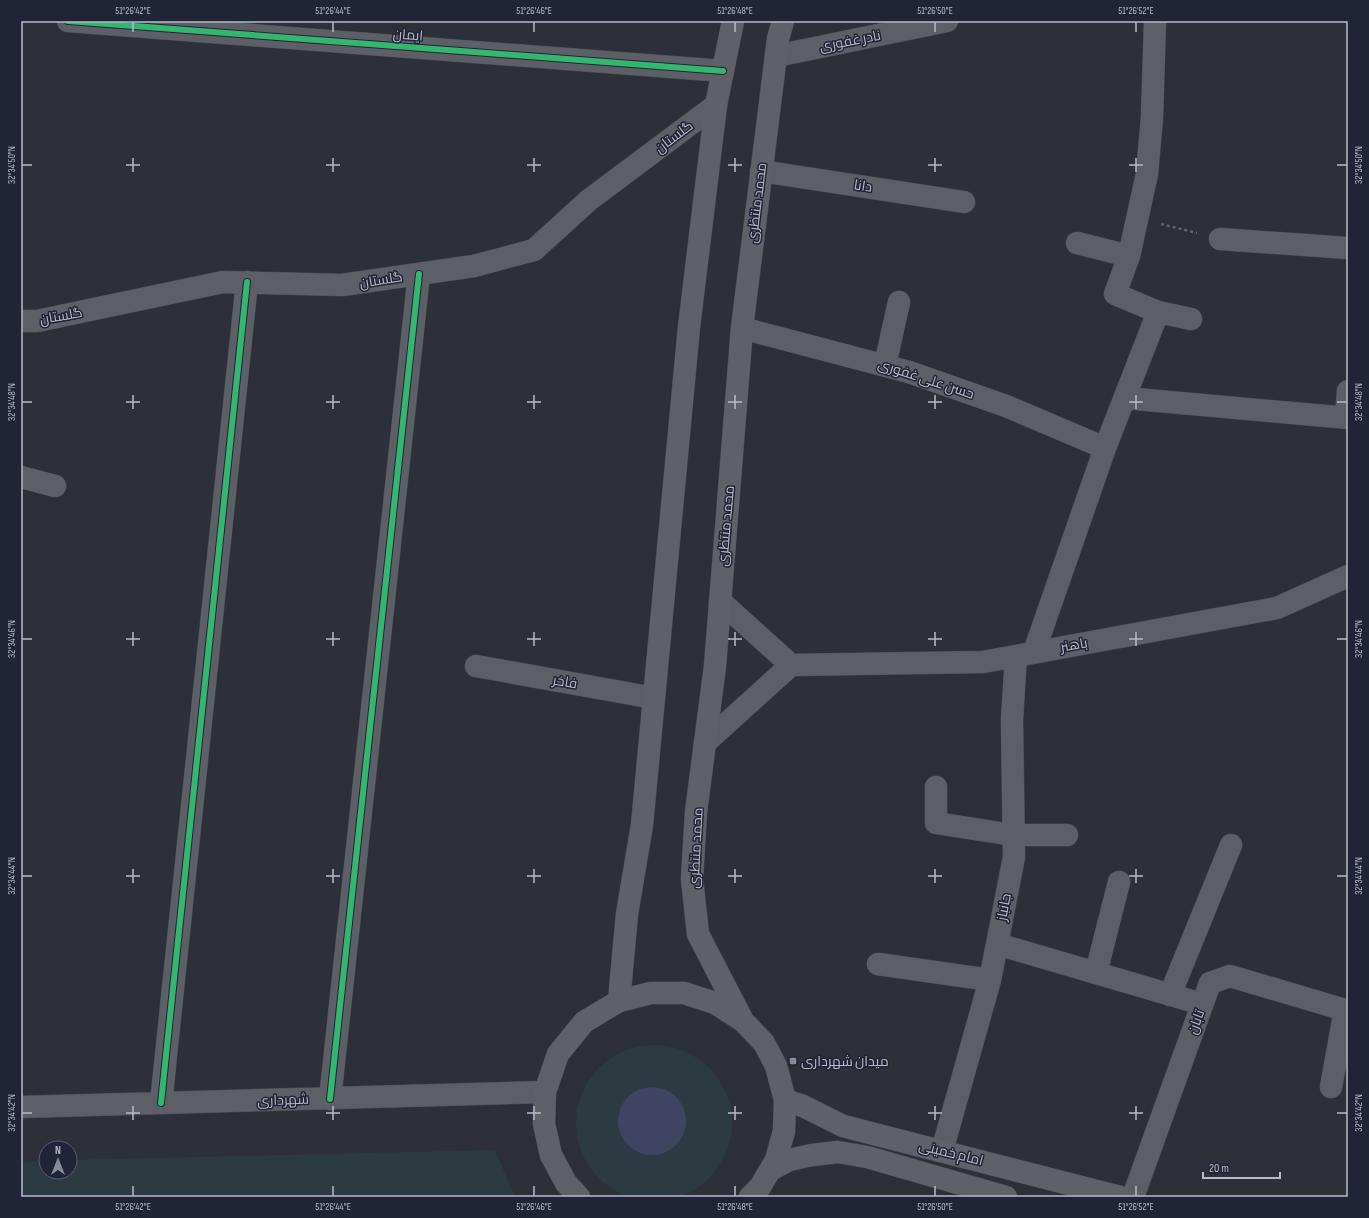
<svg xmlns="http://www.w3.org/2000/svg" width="1369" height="1218" viewBox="0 0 1369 1218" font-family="'Sofia Sans Condensed',Cairo,sans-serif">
  <rect width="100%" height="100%" fill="#2d3039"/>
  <path fill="#2d3a41" d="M576 1123a78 78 0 1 1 156 0a78 78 0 1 1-156 0Z
    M495,1150L515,1197H21V1162L46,1161V1172H70V1160Z"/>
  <path fill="#3e4461" d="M618 1121a34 34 0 1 1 68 0a34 34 0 1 1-68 0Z"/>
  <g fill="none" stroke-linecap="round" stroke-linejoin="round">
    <g stroke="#4b4d53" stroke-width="23">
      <path id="minor" d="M68,21L723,71
        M1155,21L1152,117L1147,174L1129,256L1115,294L1158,312L1191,319
        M776,56L947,21
        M761,171L964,202
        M1220,239L1348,248
        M1077,243L1129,256
        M21,321H37L223,282L342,285L474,266L534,250L589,200L716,105
        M742,328L909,372L1006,406L1105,448
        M885,365L899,302
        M1125,398L1348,418
        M1346,417L1348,391
        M21,477L55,486
        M1034,652L1105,448L1158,312
        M791,665L983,662L1277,608L1348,576
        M476,666L654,698
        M705,743L791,665L720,601
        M936,787V823L1013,835H1067
        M997,944L1202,1004
        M878,964L990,980
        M1096,973L1119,882
        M1170,995L1231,845
        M1331,1087L1345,1010
        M330,1099L419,274
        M161,1103L247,282
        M21,1107L545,1092
        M942,1151L990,980L1014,857L1012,720L1016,656
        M1133,1197L1210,983L1230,976L1345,1010H1348"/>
    </g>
    <g stroke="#4b4d56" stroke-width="23">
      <path id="major" d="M619,1001L627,914L642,825L689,327L716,105L733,21
        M743,1021L698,934L692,879L696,812L715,666L742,328L778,39L783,21
        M785,1100L803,1106L843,1126L1120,1197
        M770,1170L789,1160L812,1155L838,1152L867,1157L1006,1197
        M579,1197L566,1183L551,1155L544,1124L545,1092L558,1054L584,1022L619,1001L651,993H684L715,1003L743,1021L764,1043L776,1066L785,1100L784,1131L776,1160L760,1187L750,1197"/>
    </g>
    <path stroke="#60636a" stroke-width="2.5" stroke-dasharray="3 3" stroke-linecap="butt" d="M1161,224L1197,233"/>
    <use href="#minor" stroke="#5d5f67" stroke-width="22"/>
    <use href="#major" stroke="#5f6169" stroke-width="22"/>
    <g stroke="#212434" stroke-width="8">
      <path id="cycleway" d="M68,21L723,71
        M330,1099L419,274
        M161,1103L247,282"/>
    </g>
    <use href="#cycleway" stroke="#33b770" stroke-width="6"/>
  </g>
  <path fill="none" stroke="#b8bbc9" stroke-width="1.5" d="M133,22V32M333,22V32M534,22V32M735,22V32M935,22V32M1136,22V32M133,158V172M333,158V172M534,158V172M735,158V172M935,158V172M1136,158V172M22,165H32M126,165H140M326,165H340M527,165H541M728,165H742M928,165H942M1129,165H1143M1337,165H1347M133,395V409M333,395V409M534,395V409M735,395V409M935,395V409M1136,395V409M22,402H32M126,402H140M326,402H340M527,402H541M728,402H742M928,402H942M1129,402H1143M1337,402H1347M133,632V646M333,632V646M534,632V646M735,632V646M935,632V646M1136,632V646M22,639H32M126,639H140M326,639H340M527,639H541M728,639H742M928,639H942M1129,639H1143M1337,639H1347M133,869V883M333,869V883M534,869V883M735,869V883M935,869V883M1136,869V883M22,876H32M126,876H140M326,876H340M527,876H541M728,876H742M928,876H942M1129,876H1143M1337,876H1347M133,1106V1120M333,1106V1120M534,1106V1120M735,1106V1120M935,1106V1120M1136,1106V1120M22,1113H32M126,1113H140M326,1113H340M527,1113H541M728,1113H742M928,1113H942M1129,1113H1143M1337,1113H1347M133,1186V1196M333,1186V1196M534,1186V1196M735,1186V1196M935,1186V1196M1136,1186V1196"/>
  <rect fill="#878a97" stroke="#212434" stroke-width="1.5" x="789" y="1057" width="8" height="8" rx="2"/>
  <g text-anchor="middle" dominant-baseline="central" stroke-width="3" stroke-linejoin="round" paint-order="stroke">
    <g font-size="14" fill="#b8bbc9" stroke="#212434">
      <text transform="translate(408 35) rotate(4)">ایمان</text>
      <text transform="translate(850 41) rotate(-11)">نادر غفوری</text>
      <text transform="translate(674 137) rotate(-37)">گلستان</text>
      <text transform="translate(863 186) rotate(9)">دانا</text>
      <text transform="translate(757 203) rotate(-83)">محمد منتظری</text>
      <text transform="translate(381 280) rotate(-9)">گلستان</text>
      <text transform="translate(61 316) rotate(-10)">گلستان</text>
      <text transform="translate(926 379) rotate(18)">حسن علی غفوری</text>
      <text transform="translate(726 526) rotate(-85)">محمد منتظری</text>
      <text transform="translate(1074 645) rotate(-10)">باهنر</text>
      <text transform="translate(565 682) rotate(10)">فاخر</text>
      <text transform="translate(696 848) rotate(-87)">محمد منتظری</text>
      <text transform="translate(1004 907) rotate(-79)">جانباز</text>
      <text transform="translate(1196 1022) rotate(-70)">تابان</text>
      <text transform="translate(283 1100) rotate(-2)">شهرداری</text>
      <text transform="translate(951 1153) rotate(14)">امام خمینی</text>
    </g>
    <g font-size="14" fill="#b8bbc9" stroke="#212434" text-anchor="start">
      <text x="801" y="1061">میدان شهرداری</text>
    </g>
  </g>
  <rect width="1369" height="1218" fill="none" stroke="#212434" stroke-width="44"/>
  <g transform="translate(58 1160)"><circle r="19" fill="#212434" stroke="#5d6070"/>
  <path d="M0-3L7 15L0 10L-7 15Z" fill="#878a97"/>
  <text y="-6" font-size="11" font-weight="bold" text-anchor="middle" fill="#b8bbc9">N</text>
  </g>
  <path d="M1203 1172v6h77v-6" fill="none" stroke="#b8bbc9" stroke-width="2"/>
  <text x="1209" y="1172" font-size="12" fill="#b8bbc9" stroke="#212434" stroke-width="3" paint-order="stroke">20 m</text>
  <rect x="22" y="22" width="1325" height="1174" fill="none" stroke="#b8bbc9" stroke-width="1.5"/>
  <g font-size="10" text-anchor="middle" fill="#b8bbc9">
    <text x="133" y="14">51°26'42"E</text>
    <text x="333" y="14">51°26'44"E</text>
    <text x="534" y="14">51°26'46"E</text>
    <text x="735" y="14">51°26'48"E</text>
    <text x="935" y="14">51°26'50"E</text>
    <text x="1136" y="14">51°26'52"E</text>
    <text transform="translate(11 165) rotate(-90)" y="4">32°34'50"N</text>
    <text transform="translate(1358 165) rotate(-90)" y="4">32°34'50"N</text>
    <text transform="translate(11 402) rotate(-90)" y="4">32°34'48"N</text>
    <text transform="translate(1358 402) rotate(-90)" y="4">32°34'48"N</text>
    <text transform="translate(11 639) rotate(-90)" y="4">32°34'46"N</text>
    <text transform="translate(1358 639) rotate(-90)" y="4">32°34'46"N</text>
    <text transform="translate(11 876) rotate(-90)" y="4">32°34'44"N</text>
    <text transform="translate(1358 876) rotate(-90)" y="4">32°34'44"N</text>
    <text transform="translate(11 1113) rotate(-90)" y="4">32°34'42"N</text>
    <text transform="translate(1358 1113) rotate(-90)" y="4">32°34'42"N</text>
    <text x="133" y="1210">51°26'42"E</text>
    <text x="333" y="1210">51°26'44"E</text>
    <text x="534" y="1210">51°26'46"E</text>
    <text x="735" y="1210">51°26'48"E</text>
    <text x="935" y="1210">51°26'50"E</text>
    <text x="1136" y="1210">51°26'52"E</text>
  </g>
</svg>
